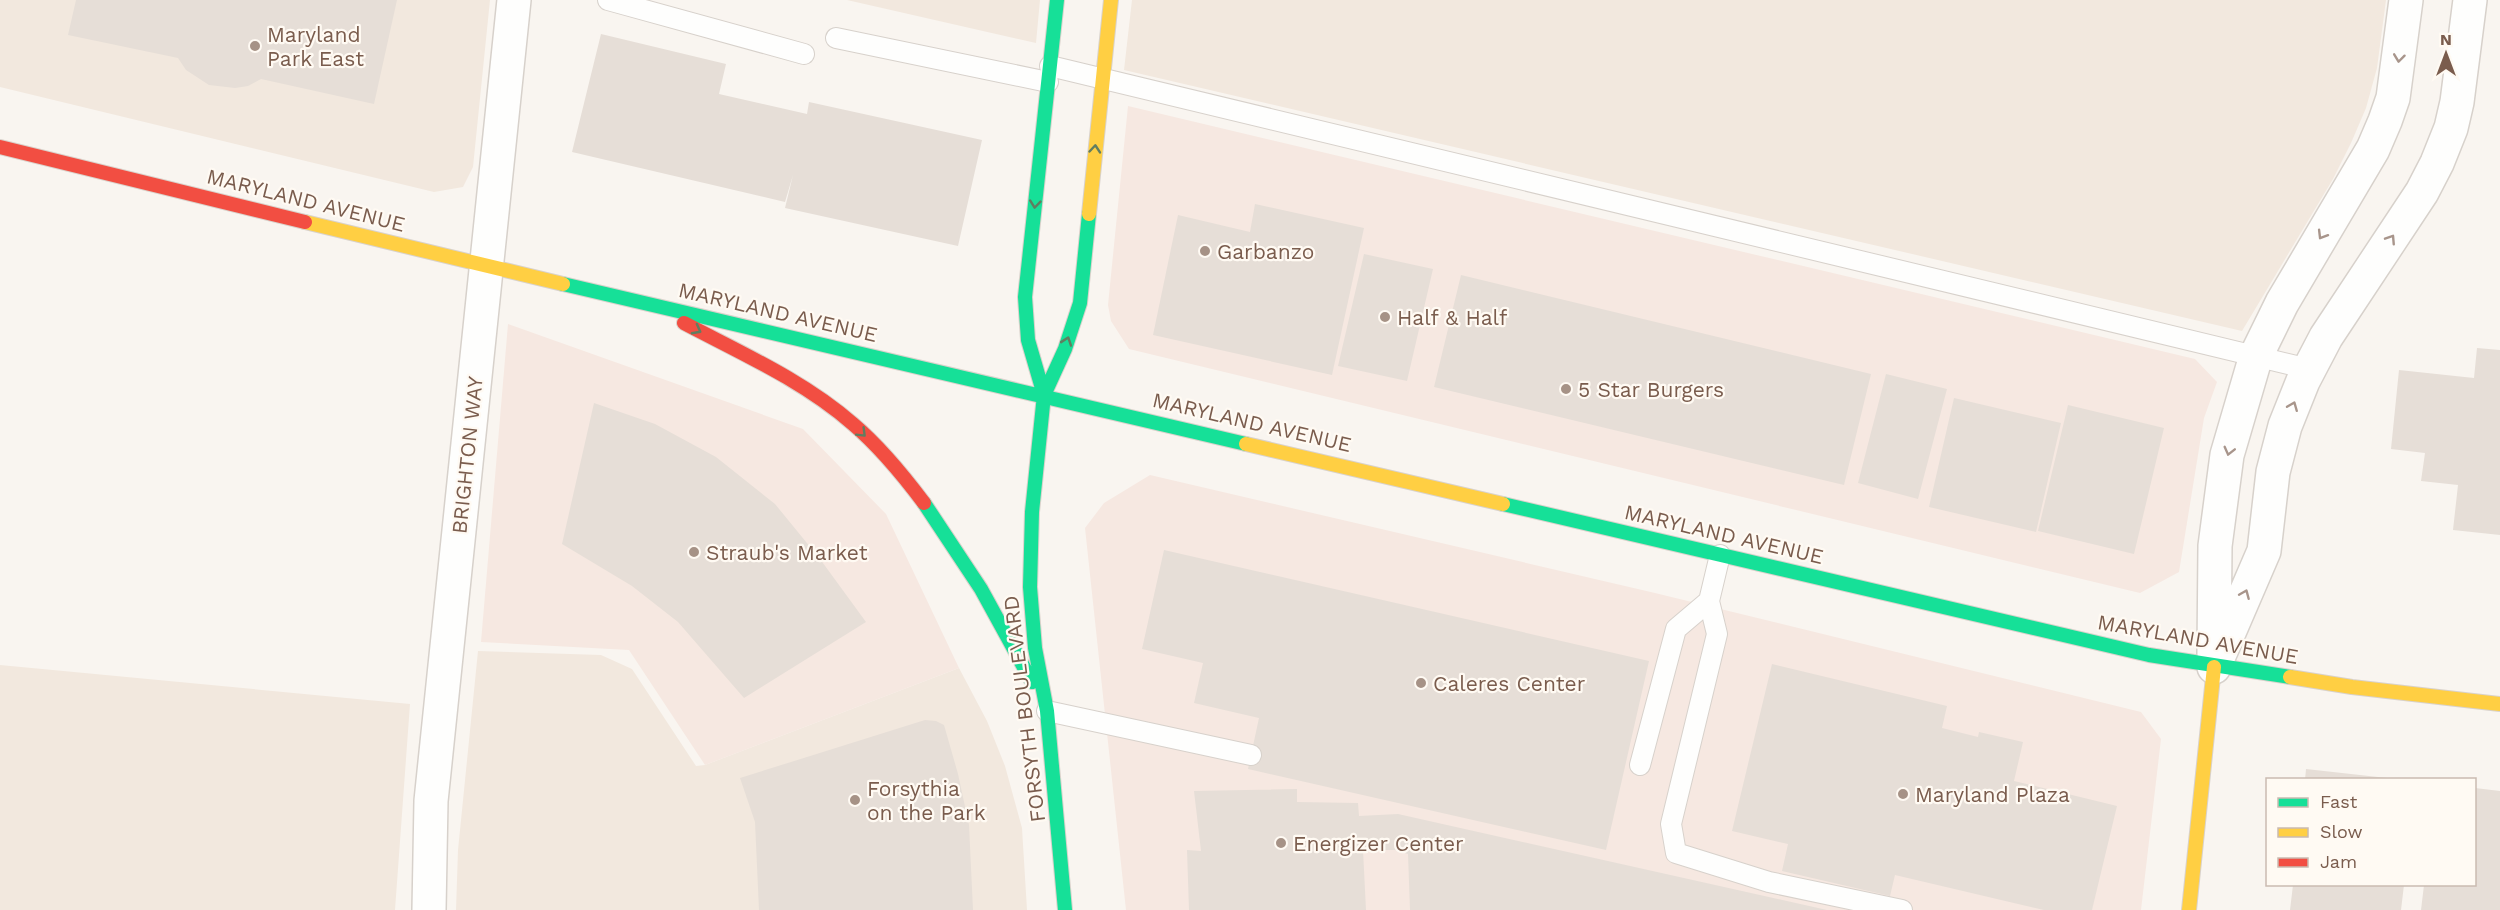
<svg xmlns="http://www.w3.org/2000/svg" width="2500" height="910" viewBox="0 0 2500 910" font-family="'Work Sans',sans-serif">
  <rect width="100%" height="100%" fill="#f9f5f0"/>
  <path fill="#f2e8de" d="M0,0H490L473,167L463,187L434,192L0,87Z
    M847,0H1040L1036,43Z
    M1132,0H2386L2377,68L2366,108L2351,143L2333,179L2242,331L1124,70Z
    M478,651L601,655L632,669L696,766L705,765L959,668L987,721L1005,766L1022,828L1027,910H456L458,850Z
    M0,665L410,704L395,910H0Z"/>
  <path fill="#f6e8e1" d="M1128,106L2195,359L2217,382L2204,418L2179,572L2140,593L1129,349L1111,321L1108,305Z
    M508,324L803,429L886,514L959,668L705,765L629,650L481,642Z
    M1150,475L1655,593L2141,712L2161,739L2141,910H1126L1085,528L1104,503Z"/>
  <path fill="#e6ded7" d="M76,0H397L374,104L261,79L248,86L235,88L209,85L186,70L178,58L68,35Z
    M601,34L726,64L719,94L807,114L809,102L982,140L958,246L785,208L793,175L785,202L572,152Z
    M1255,204L1364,228L1332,375L1153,335L1178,215L1250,232Z
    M1364,254L1433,269L1407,381L1338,366Z
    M1461,275L1871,374L1844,485L1434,387Z
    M2477,348L2500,350V535L2453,530L2458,485L2421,481L2425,453L2391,449L2399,370L2474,378Z
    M1886,374L1947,389L1918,499L1858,483Z
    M1954,398L2061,423L2036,532L1929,507Z
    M594,403L655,424L716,457L775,504L820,559L866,622L744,698L678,622L632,586L562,544Z
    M2068,405L2164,428L2134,554L2038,531Z
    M1164,550L1649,661L1606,850L1248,769L1259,718L1194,703L1203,663L1142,649Z
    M1772,664L1947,706L1942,728L1978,737L1979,732L2023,742L2014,781L2117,806L2092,910H2044L1895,875L1890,896L1782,871L1788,844L1732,831Z
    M925,720L936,721L944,725L958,774L969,825L973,910H759L755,822L740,778Z
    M2306,769L2387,778V780H2305Z
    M2475,788L2500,791V910H2421L2424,885H2475Z
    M1297,789V802L1358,803L1359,816L1398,814L1827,910H1410L1408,854L1395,850H1363L1366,910H1189L1187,850L1201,851L1194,791Z
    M2293,885H2404L2401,910H2290Z"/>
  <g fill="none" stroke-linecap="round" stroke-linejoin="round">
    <g stroke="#d7d1cb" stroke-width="22">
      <path id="lane" d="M608,0L804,54
        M836,38L1048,82
        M1050,66L2309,369
        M1720,555L1709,601L1717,634L1671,824L1676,853L1769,882L1902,910
        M1047,711L1251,755
        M1640,765L1676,629L1709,601"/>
    </g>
    <g stroke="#d7d1cb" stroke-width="36">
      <path id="street" d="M2214,654L2215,546L2227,455L2256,356L2282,303L2373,149L2385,121L2393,98L2406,0
        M2214,667L2264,551L2273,472L2285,426L2303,381L2326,337L2422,192L2437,163L2451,128L2457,102L2470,0
        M429,910L431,801L514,0"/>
    </g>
    <g stroke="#d9d2cb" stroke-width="16">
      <path id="fast" d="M563,284L1246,444
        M1044,395L1028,340L1025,297L1057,0
        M924,503L981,589L1032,682
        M1503,504L2149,655L2290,677
        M1065,910L1047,711L1035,648L1030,587L1032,512L1044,395L1065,349L1080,303L1089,214"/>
    </g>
    <g stroke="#d9d2cb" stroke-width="16">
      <path id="slow" d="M1089,214L1111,0
        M305,222L563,284
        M1246,444L1503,504
        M2290,677L2352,687L2500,704
        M2189,910L2214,667"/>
    </g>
    <g stroke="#d9d2cb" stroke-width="16">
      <path id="jam" d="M0,147L305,222
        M684,323C741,353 804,381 853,424C879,446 903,475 924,503"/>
    </g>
    <use href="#lane" stroke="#fefefd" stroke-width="20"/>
    <use href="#street" stroke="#fefefd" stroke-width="33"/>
    <use href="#fast" stroke="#16e098" stroke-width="14"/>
    <use href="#slow" stroke="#ffcf43" stroke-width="14"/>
    <use href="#jam" stroke="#f24e42" stroke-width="14"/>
  </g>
  <defs><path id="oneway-chevron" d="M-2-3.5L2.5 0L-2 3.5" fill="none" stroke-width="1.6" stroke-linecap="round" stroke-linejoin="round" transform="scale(1.5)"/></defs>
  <g stroke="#a8958b">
    <use href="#oneway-chevron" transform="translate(2399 58) rotate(97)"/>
    <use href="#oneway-chevron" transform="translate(2322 235) rotate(121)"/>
    <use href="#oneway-chevron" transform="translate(2391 239) rotate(-57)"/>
    <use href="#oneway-chevron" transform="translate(2293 406) rotate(-68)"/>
    <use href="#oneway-chevron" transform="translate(2229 451) rotate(104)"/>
    <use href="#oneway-chevron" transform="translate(2245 594) rotate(-67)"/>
  </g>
  <g stroke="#617d60">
    <use href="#oneway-chevron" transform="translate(1095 149) rotate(-85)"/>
    <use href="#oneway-chevron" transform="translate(1035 204) rotate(96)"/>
    <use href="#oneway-chevron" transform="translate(697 330) rotate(28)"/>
    <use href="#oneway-chevron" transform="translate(1067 341) rotate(-71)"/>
    <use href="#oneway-chevron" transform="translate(862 433) rotate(45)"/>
  </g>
  <g fill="#a69286" stroke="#fffaf3" stroke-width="2">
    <circle cx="255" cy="46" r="6"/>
    <circle cx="1205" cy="251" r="6"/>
    <circle cx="1385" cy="317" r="6"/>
    <circle cx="1566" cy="389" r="6"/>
    <circle cx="694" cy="552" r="6"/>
    <circle cx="1421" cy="683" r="6"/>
    <circle cx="1903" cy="794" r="6"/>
    <circle cx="855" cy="800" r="6"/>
    <circle cx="1281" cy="843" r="6"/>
  </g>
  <g text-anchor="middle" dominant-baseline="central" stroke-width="4.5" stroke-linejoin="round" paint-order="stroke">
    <g font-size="21" fill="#7a5c4d" stroke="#fffaf3" text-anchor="start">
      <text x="267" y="34">Maryland<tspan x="267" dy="24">Park East</tspan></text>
      <text x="1217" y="251">Garbanzo</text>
      <text x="1397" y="317">Half &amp; Half</text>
      <text x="1578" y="389">5 Star Burgers</text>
      <text x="706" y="552">Straub's Market</text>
      <text x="1433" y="683">Caleres Center</text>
      <text x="867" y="788">Forsythia<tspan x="867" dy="24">on the Park</tspan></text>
      <text x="1915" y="794">Maryland Plaza</text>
      <text x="1293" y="843">Energizer Center</text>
    </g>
    <g font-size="21" fill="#7a5c4d" stroke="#fffaf3">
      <text transform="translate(306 200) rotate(14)">MARYLAND AVENUE</text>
      <text transform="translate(778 312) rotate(13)">MARYLAND AVENUE</text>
      <text transform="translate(1252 422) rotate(13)">MARYLAND AVENUE</text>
      <text transform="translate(467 455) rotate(-84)">BRIGHTON WAY</text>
      <text transform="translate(1724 534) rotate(13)">MARYLAND AVENUE</text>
      <text transform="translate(2198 639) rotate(10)">MARYLAND AVENUE</text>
      <text transform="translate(1024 709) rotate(-97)">FORSYTH BOULEVARD</text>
    </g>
  </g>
  <rect x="2266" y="778" width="210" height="108" fill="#fffaf3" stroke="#cabbb1" stroke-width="1.5"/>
  <rect x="2278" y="798" width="30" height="9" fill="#16e098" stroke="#cabbb1" stroke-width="1.5"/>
  <text x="2320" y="808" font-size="18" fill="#7a5c4d">Fast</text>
  <rect x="2278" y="828" width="30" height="9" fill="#ffcf43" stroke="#cabbb1" stroke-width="1.5"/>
  <text x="2320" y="838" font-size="18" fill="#7a5c4d">Slow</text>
  <rect x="2278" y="858" width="30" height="9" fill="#f24e42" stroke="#cabbb1" stroke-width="1.5"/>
  <text x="2320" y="868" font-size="18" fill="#7a5c4d">Jam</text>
  <g transform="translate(2446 54)" stroke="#fffaf3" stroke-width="4.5" paint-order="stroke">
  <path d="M0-4.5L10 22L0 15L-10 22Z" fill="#7a5c4d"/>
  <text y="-9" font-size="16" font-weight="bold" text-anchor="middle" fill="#7a5c4d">N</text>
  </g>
</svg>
